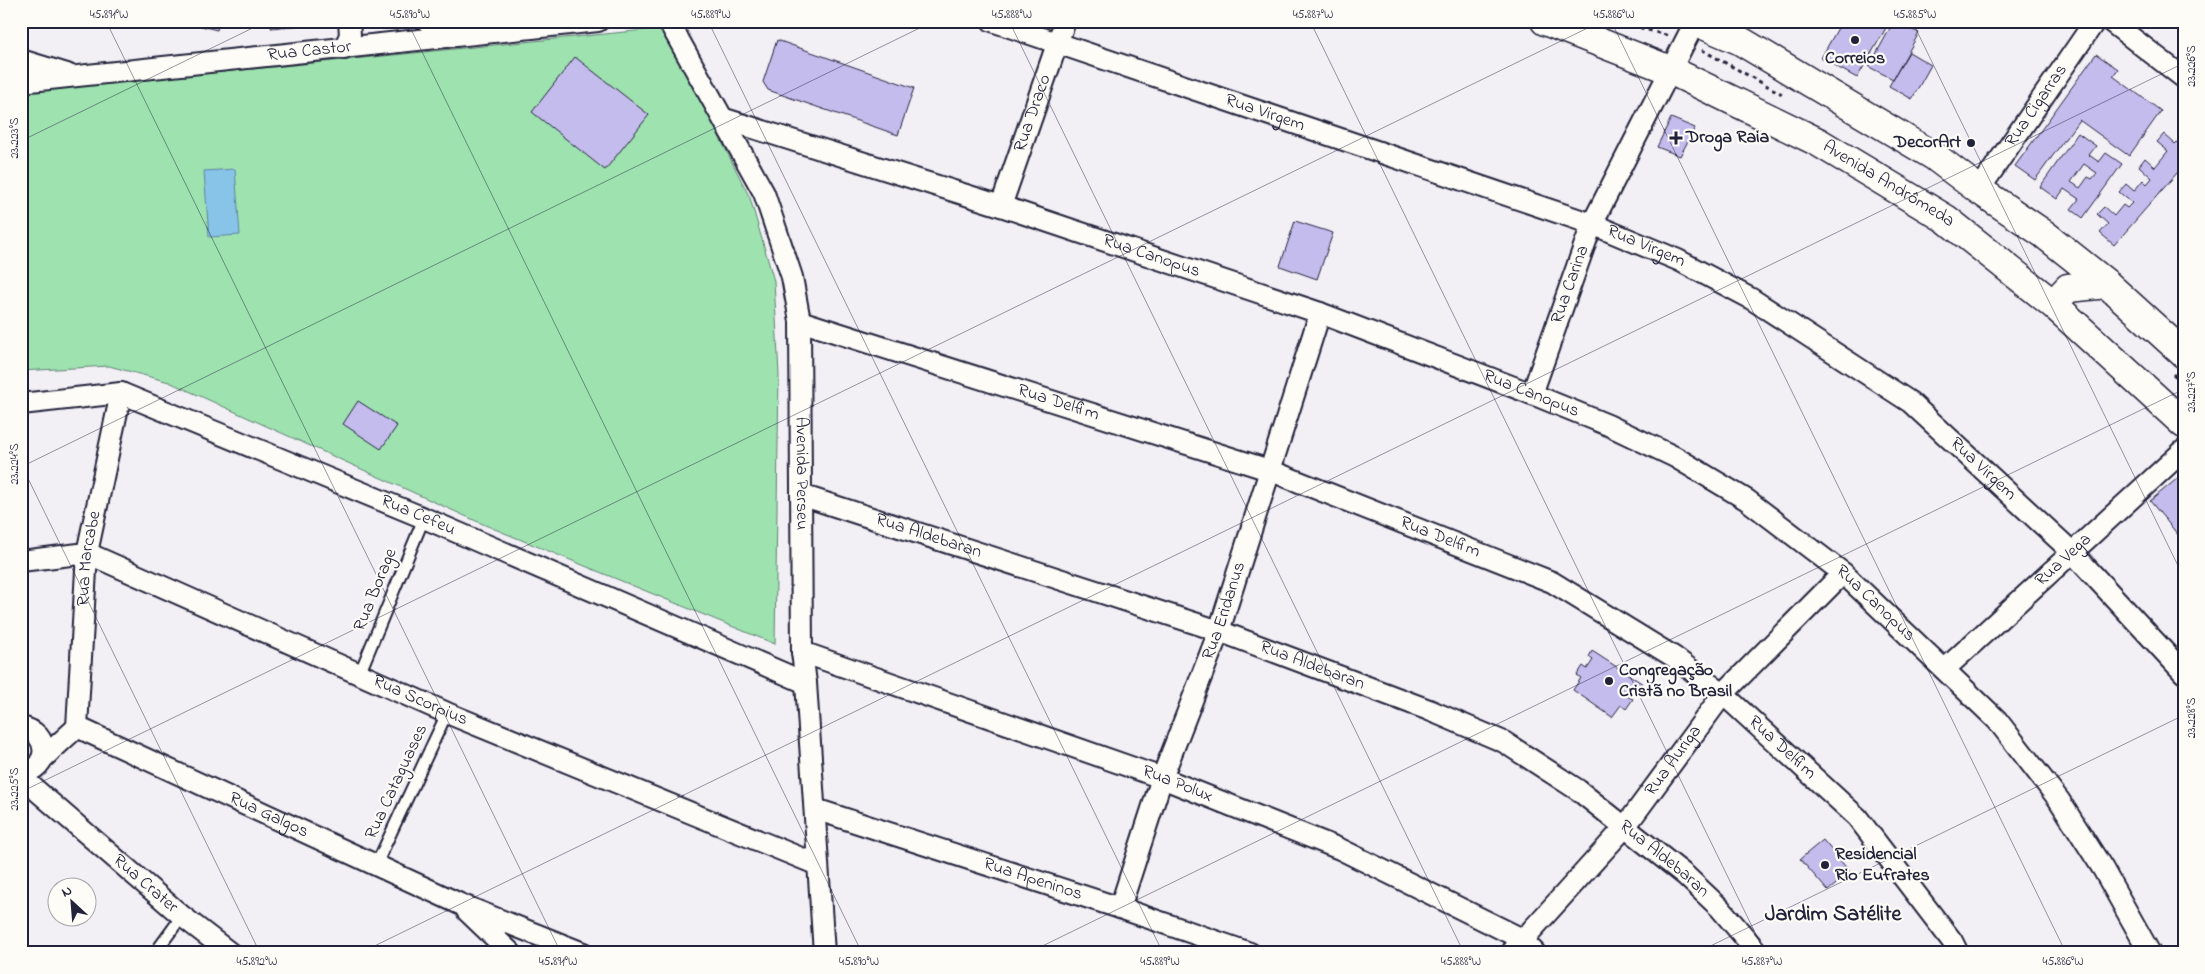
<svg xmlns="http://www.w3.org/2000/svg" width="2205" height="974" viewBox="0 0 2205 974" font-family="'Indie Flower',sans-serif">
  <rect width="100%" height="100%" fill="#f2eff5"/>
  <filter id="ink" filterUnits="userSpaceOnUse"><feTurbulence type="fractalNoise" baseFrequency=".02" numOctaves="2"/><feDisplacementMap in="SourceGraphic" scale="10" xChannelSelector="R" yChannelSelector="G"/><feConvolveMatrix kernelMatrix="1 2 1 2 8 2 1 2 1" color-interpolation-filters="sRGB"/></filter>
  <g filter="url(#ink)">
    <path fill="#9de2af" stroke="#608275" d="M665,28L750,198L774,281L779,375L775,644L485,525L169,382L109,366L21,371V92Z"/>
    <path fill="#87c4e7" stroke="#5f83a2" d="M235,169L240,235L209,237L204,171Z"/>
    <path fill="#c5bcee" stroke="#22223b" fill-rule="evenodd" d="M182,21H220L217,30Z
      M273,21H315L314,24L271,28Z
      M1842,21H1890L1857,78L1821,58Z
      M1894,21L1919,33L1893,79L1869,67Z
      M777,40L914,88L898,135L768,90L763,82Z
      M1909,52L1931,65L1912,99L1889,86Z
      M2096,54L2118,69L2113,76L2161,111L2129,156L2079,120L2035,180L2015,166Z
      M575,57L649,115L605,170L532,112Z
      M1671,118L1695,128L1680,156L1657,147Z
      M2078,133L2096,146L2089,155L2099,162L2106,153L2122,164L2083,218L2071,209L2079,199L2064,189L2057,199L2040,187ZM2084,164L2097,173L2092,179L2088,177L2080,188L2071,182Z
      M2164,134L2175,144L2184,135V165L2114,245L2100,233L2108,224L2097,214L2104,207L2114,216L2123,205L2127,208L2132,203L2119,192L2126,184L2134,191L2143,180L2147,184L2152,178L2139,166L2145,158L2155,167L2168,151L2157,142Z
      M1295,221L1333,233L1317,279L1280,266Z
      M358,401L397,426L381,449L343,424Z
      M2184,473V542L2150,501Z
      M1592,651L1643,684L1639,690L1634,686L1627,696L1633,699L1626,709L1621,705L1612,717L1573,690L1581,678L1577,675L1583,666L1587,669L1593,660L1589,657Z
      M1823,840L1850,872L1828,891L1800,859Z"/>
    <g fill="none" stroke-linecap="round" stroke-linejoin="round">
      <g stroke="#22223b" stroke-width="14">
        <path id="service" d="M359,675L424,518
          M376,865L447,713
          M155,953L182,916"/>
      </g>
      <g stroke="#22223b" stroke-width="24">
        <g id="minor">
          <path d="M427,21L463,33"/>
          <path id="s1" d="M665,21L670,24L764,193L792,277L800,321L802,652L806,683L824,953"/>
          <path id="s2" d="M992,21L1592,224L1678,260L1750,298L1910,402L2071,551L2184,673"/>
          <path d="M2110,21L2184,78"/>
          <path d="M344,49L350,35L349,21"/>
          <path d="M21,60L67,74"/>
          <path id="s3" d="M21,82L598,21"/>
          <path id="s4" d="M725,119L1001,206L1320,313L1532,394L1608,425L1675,457L1747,500L1843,573L1997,720L2059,800L2103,869L2150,953"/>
          <path id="s5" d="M1979,190L2095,21"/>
          <path id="s6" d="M1001,206L1065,21"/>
          <path id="s7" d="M800,321L1269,470L1552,582L1674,657L1723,694L1857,817L1952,941L1958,953"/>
          <path id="s8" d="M1532,394L1592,224L1695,22"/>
          <path id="s9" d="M21,404L121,393L424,518L806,683"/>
          <path id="s10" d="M801,495L1219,631L1429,710L1504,742L1578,790L1685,875L1720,908L1758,953"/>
          <path id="s11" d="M21,561L87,553L447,713L818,865"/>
          <path id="s12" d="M802,652L1162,778L1340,849L1522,939L1535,953"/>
          <path id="s13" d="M1945,669L2184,450"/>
          <path d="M21,727C51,732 51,770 21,773"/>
          <path id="s14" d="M77,727L460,904L583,953"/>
          <path id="s15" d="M77,727L87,553L121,393"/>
          <path d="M41,760L77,727"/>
          <path id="s16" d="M21,777L182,916L230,953"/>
          <path id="s17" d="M815,809L1120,908L1250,953"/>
          <path id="s18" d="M1120,908L1162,778L1219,631L1320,313"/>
          <path d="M467,911L511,953"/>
          <path id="s19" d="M1511,953L1625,827L1723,694L1843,573"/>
        </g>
      </g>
      <g stroke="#22223b" stroke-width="31">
        <g id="secondary">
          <path id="s20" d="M1545,21L1670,70L1818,142L1946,219L2053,304L2184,424"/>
          <path d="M1694,21L1739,40L1934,156L1979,190L2044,234L2107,284L2184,354"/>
          <path d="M2053,304L2068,288L2107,284"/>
        </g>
      </g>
      <path stroke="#22223b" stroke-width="3" stroke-dasharray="4 4" stroke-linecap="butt" d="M1617,21L1669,36
        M1702,50L1782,94
        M2173,374L2184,384"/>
      <use href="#service" stroke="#fdfcf7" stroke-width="10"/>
      <use href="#minor" stroke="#fdfcf7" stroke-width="20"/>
      <use href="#secondary" stroke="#fdfcf7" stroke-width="28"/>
    </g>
  </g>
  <path fill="none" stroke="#22223b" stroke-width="1" stroke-opacity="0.45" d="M106,21L561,953M407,21L862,953M708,21L1163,953M1009,21L1464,953M1310,21L1765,953M1611,21L2066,953M1912,21L2184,578M21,141L267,21M21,464L260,953M21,467L934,21M21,792L1602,21M360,953L2184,63M1028,953L2184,389M1696,953L2184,715"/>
  <g fill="#22223b" stroke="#fdfcf7" stroke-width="2">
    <circle cx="1855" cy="40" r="5"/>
    <path d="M1673.5 130.5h5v5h5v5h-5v5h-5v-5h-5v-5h5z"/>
    <circle cx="1971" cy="143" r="5"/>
    <circle cx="1609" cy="681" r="5"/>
    <circle cx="1825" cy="865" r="5"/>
  </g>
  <g text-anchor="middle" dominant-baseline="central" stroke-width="4.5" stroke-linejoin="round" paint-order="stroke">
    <g font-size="18" fill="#22223b" stroke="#fdfcf7">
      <text stroke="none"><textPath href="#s3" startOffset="290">Rua Castor</textPath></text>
      <text stroke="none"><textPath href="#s5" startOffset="102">Rua Cigarras</textPath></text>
      <text stroke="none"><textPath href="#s2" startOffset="288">Rua Virgem</textPath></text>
      <text stroke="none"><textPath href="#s6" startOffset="98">Rua Draco</textPath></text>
      <text stroke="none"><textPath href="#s20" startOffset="381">Avenida Andrômeda</textPath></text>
      <text stroke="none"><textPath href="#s2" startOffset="692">Rua Virgem</textPath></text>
      <text stroke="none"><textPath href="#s4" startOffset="448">Rua Canopus</textPath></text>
      <text stroke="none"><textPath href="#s8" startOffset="116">Rua Carina</textPath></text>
      <text stroke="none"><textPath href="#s4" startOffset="852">Rua Canopus</textPath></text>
      <text stroke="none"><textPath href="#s7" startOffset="271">Rua Delfim</textPath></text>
      <text stroke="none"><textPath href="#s2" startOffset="1098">Rua Virgem</textPath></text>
      <text stroke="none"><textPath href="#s1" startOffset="485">Avenida Perseu</textPath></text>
      <text stroke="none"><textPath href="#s9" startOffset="422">Rua Cefeu</textPath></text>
      <text stroke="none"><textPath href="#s10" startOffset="134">Rua Aldebaran</textPath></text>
      <text stroke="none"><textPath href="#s7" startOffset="676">Rua Delfim</textPath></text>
      <text stroke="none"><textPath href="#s15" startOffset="169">Rua Marcabe</textPath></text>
      <text stroke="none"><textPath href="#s13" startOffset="161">Rua Vega</textPath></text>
      <text transform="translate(376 590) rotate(-68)">Rua Borage</text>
      <text stroke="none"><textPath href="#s4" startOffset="1258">Rua Canopus</textPath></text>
      <text stroke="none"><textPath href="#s18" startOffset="315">Rua Eridanus</textPath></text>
      <text stroke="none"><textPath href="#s10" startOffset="539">Rua Aldebaran</textPath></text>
      <text stroke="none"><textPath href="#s11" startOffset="431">Rua Scorpius</textPath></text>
      <text stroke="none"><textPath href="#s7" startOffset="1081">Rua Delfim</textPath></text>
      <text stroke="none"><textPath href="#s19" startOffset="252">Rua Auriga</textPath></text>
      <text transform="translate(397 782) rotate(-65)">Rua Cataguases</text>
      <text stroke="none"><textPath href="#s12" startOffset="398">Rua Polux</textPath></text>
      <text stroke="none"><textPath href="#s14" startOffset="211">Rua Galgos</textPath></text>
      <text stroke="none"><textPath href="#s10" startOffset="944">Rua Aldebaran</textPath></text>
      <text stroke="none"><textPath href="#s17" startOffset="229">Rua Apeninos</textPath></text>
      <text stroke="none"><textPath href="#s16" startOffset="164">Rua Crater</textPath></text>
    </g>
    <g font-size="18" font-weight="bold" fill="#22223b" stroke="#fdfcf7" text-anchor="start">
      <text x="1855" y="59" text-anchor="middle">Correios</text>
      <text x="1686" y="138">Droga Raia</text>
      <text x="1961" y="143" text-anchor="end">DecorArt</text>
      <text x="1619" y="671">Congregação<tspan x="1619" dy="21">Cristã no Brasil</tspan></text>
      <text x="1835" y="855">Residencial<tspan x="1835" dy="21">Rio Eufrates</tspan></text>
    </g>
    <g font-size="22" font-weight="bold" fill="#22223b" stroke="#fdfcf7">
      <text x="1833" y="915">Jardim Satélite</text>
    </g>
  </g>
  <rect width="2205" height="974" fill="none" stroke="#fdfcf7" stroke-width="55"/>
  <g transform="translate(72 902) rotate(334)"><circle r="24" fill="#fdfcf7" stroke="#a5a5ac"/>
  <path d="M0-4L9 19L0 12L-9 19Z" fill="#22223b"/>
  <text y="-8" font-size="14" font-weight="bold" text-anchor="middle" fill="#22223b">N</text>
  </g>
  <rect x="28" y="28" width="2150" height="918" fill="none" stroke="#22223b" stroke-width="2"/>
  <g font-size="12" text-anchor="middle" fill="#22223b">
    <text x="109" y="18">45.891°W</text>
    <text x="410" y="18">45.890°W</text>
    <text x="711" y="18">45.889°W</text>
    <text x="1012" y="18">45.888°W</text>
    <text x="1313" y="18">45.887°W</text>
    <text x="1614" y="18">45.886°W</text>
    <text x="1915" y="18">45.885°W</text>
    <text transform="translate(2191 66) rotate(-90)" y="4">23.226°S</text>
    <text transform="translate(14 138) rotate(-90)" y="4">23.223°S</text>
    <text transform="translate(2191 392) rotate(-90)" y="4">23.227°S</text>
    <text transform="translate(14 464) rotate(-90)" y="4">23.224°S</text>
    <text transform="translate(2191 718) rotate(-90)" y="4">23.228°S</text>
    <text transform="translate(14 789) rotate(-90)" y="4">23.225°S</text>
    <text x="257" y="965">45.892°W</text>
    <text x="558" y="965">45.891°W</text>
    <text x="859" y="965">45.890°W</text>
    <text x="1160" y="965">45.889°W</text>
    <text x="1461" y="965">45.888°W</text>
    <text x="1762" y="965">45.887°W</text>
    <text x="2063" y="965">45.886°W</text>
  </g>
</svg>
